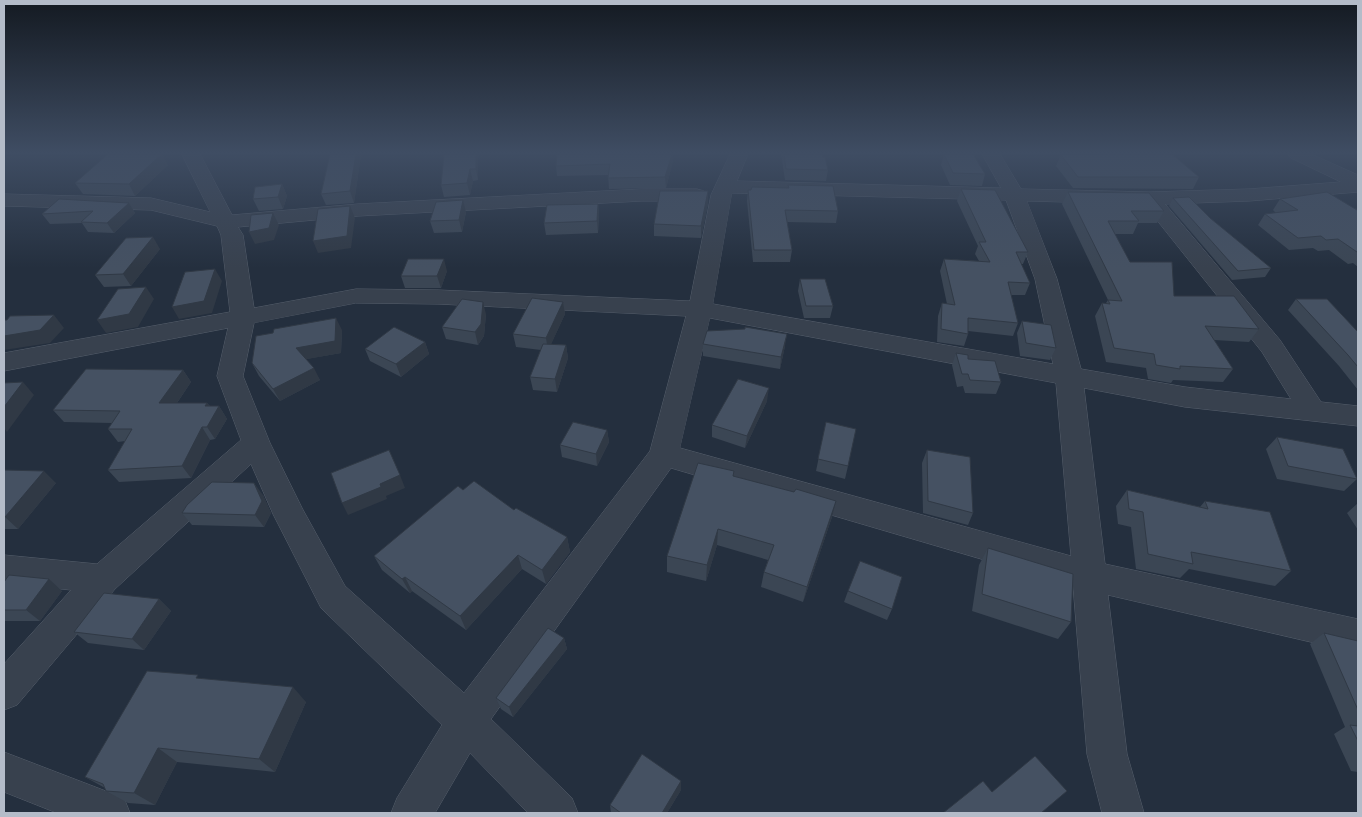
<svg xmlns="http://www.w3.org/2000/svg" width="1362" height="817" viewBox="0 0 1362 817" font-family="Barlow,sans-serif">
  <rect width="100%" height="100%" fill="#242f3e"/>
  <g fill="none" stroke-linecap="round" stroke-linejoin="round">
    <g stroke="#565f6c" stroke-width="1">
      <path id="minor" d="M182,154H200L232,215L358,204L642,189H697L704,191L707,195L704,199L697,201H642L358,216L238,227L243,235L254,308L356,289L438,290L690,301L711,195L730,154H748L737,181L1001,188L982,154H1000L1021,189L1150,192L1249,189L1341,182L1291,158L1288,154H1311L1358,175V192L1249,201L1165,204L1280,340L1321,402L1358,406V426L1185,407L1084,388L1105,564L1358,619V653L1108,595L1127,754L1144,813H1102L1087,754L1073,586L671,468L491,719L572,798L578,813H528L470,753L435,813H391L397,798L442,725L321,608L273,514L251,464L115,589L17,705L4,710V664L71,590L4,583V555L97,564L241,440L217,376L228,328L4,371V353L230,312L221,235L217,226L151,210L4,206V194L151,198L210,212ZM732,193L1006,200L1035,279L1053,364L713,304ZM1027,201L1144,204L1262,352L1291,399L1185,387L1081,369L1057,279ZM356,303L438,304L686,316L650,451L464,693L345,586L302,508L270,443L243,376L254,323ZM710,318L1056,383L1071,556L680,448Z
        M4,752L124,798L130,813H57L4,792Z"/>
    </g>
    <use href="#minor" fill="#38414e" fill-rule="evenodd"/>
  </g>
  <path fill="#3b4654" d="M330,154H361L354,203L326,205L321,194Z
    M557,154H673V161L666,188L609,189L608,175L557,176L556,166Z
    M781,154H822L828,170L826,181L785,180Z
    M944,154L985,174L982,186L950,185L941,165Z
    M1091,154H1172L1199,177L1193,189L1073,188L1056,166L1061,155H1092Z
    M478,158V180L473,181L470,195L444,197L441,185Z
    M168,165L135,196L83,194L75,183Z
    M282,184L287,196L283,209L259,211L253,199Z
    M788,185L838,211L836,223L787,222L792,250L790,262H753L747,201L748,190L788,188Z
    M961,189L1028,252L1023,264H1021L1030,283L1025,295H1011L1018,323L1013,336L968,331V334L964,346L937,342L938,316L942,303L947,304L940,271L944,259L979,261L975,254L978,246L957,201Z
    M1068,192L1164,211L1157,223H1138L1133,234H1114L1130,262L1174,296L1259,329L1249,342L1214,340L1233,369L1223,382L1173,380L1171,383L1148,379L1146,368L1106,362L1095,316L1102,303H1106L1108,300L1062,204Z
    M1173,198L1210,218L1271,268L1265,277L1232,280L1169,206Z
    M1280,199L1358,209V267L1353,263L1348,264L1329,250L1318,251L1313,248L1289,250L1258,225L1265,214L1276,213L1273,210Z
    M129,203L135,213L114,233L88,232L82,223L50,224L42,214Z
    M708,203L701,238L654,236V224Z
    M598,204L599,215L598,233L546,235L544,223Z
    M466,212L462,232L434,233L430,221Z
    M160,249L131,286L104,287L95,275Z
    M447,271L441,288H405L401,276Z
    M800,279L833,306L830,318H804L798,291Z
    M1296,299L1358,332V390L1339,366L1288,310Z
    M563,302L565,314L551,344L566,345L568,358L557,392L533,390L530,377L541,350L516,347L513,334Z
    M486,314L484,336L478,345L446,339L442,327Z
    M1022,321L1056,348L1050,360L1020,356L1017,333Z
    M745,329L785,346L780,369L703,356V344Z
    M342,330L341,353L306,359L320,380L280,401L259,376L252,363Z
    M425,342L429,354L401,377L370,361L365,349Z
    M956,353L968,359L1001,382L996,394L965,393L963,386L957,387L952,365Z
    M183,370L191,382L177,403H207L210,406H219L227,419L215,439L210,440L191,478L119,482L108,470L125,441L118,442L108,429L112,423L64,422L53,410Z
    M767,401L745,448L712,437V425Z
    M826,422L848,466L845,479L816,471Z
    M607,430L609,442L597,466L562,457L560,445Z
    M1277,437L1357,479L1344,491L1277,479L1266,449Z
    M927,450L973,513L968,525L923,513L922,463Z
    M4,470L56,483L18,529H4Z
    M734,476L794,492L836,501L832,517L803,602L761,587L764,572L768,560L717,545L706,581L667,572V556Z
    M463,490L514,510L567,537L570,552L546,584L522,569L466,630L412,591L410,593L382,570L374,556Z
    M1127,490L1200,507L1205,501L1291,571L1275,586L1189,569L1180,578L1136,569L1131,527L1118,524L1116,506Z
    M263,495L271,513L264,527L192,525L182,513Z
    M1358,503V530L1347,513Z
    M988,548L1071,622L1058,639L972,611L979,565Z
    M4,582L62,591L40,621H4Z
    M848,591L892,609L887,620L844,602Z
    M159,599L171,611L144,650L88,643L74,632Z
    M1324,633L1358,641V772L1351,771L1334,734L1345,727L1310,644Z
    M564,638L567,649L513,717L501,709L496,698Z
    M201,678L306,702L275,772L177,762L155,805L128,803L106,791L105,788L85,777Z
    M681,790L667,813H611L610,805Z"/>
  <path fill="#303945" d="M162,154L168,165L135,196L129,184Z
    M356,154H361L354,203L350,191Z
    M476,154H480L478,158V180L476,169Z
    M672,154H673V161L666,188L665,177Z
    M470,169L473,181L470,195L467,183Z
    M282,184L287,196L283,209L278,197Z
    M708,191V203L701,238V226Z
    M463,200L466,212L462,232L459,220Z
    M129,203L135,213L114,233L107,223Z
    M598,204L599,215L598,233L597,221Z
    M350,206L355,218L351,248L318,253L313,241Z
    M273,213L279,225L274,240L255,244L249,232Z
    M153,237L160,249L131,286L123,274Z
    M444,259L447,271L441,288L437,276Z
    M215,269L222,281L212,313L179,319L172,307Z
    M146,287L154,299L138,327L106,333L97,320Z
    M483,302L486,314L484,336L478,345L475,332Z
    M563,302L565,314L548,351L546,338Z
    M54,315L64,328L50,343L4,350V336Z
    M336,318L342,330L341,353L302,360L296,348Z
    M787,334L785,346L780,369L781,357Z
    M425,342L429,354L401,377L396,364Z
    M566,345L568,358L557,392L555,379Z
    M314,368L320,380L280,401L273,389Z
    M183,370L191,382L168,416L159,403Z
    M23,382L34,395L7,432L4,428V407Z
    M769,388L767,401L745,448L747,436Z
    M207,403L215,413L219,406L227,419L215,439L207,427L205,406Z
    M202,427L210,440L191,478L182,466Z
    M607,430L609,442L597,466L596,454Z
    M44,471L56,483L18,529L5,517Z
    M400,475L405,488L386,496L387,499L348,515L342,503L380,484Z
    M254,483L263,495L271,513L264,527L255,515Z
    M836,501L832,517L803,602L807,587Z
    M718,529L717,545L706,581L707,565Z
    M567,537L570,552L546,584L542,570Z
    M518,555L522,569L466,630L460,616Z
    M405,577L412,591L410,593L402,579Z
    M49,579L62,591L40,621L26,610Z
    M159,599L171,611L144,650L132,639Z
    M564,638L567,649L513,717L509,707Z
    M293,687L306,702L275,772L259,759Z
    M158,748L177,762L155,805L134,793Z
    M681,781V790L667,813H662Z"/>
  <path fill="#455162" stroke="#303945" d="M108,154H162L129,184L75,183Z
    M330,154H356L350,191L321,194Z
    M444,154H476V169H470L467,183L441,185Z
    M557,154H672L665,177L608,178L610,164L556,166Z
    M784,154H822L823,157H825L828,170L786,169Z
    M944,154H973L985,174L953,173Z
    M1108,154H1172L1199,177H1078L1061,155Z
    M282,184L278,197L253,199L255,187Z
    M788,185L833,186L838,211L785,210L792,250H754L748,190H751L752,187L789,188Z
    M961,189L995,190L1028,252H1016L1030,283L1008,282L1018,323L968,318V334L941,329L942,303L955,305L944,259L990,262L979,242H986Z
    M660,191H708L701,226L654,224Z
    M1068,192L1149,193L1164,211H1131L1139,221H1108L1130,262H1172L1174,296H1234L1259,329L1205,326L1233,369L1180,366V369L1156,365L1154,354L1114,348L1102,303L1110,304L1108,300L1122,301Z
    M1327,192L1357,210L1358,209V252H1357L1338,239L1326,240L1321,236L1298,238L1265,214L1298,210L1280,199Z
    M1189,197L1210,218L1271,268L1238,271L1173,198Z
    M59,199L129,203L107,223L81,222L93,211L42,214Z
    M463,200L459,220L430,221L436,202Z
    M598,204L597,221L544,223L547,205Z
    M350,206L347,236L313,241L318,209Z
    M273,213L269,228L249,232L251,215Z
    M153,237L123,274L95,275L126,238Z
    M408,259H444L437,276H401Z
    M215,269L204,301L172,307L185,272Z
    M800,279H825L833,306H806Z
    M146,287L129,314L97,320L118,289Z
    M532,298L563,302L546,338L513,334Z
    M462,299L483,302L481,324L475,332L442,327Z
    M1296,299H1327L1358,332V367L1348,355Z
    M54,315L40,330L4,336V320H7L10,316Z
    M336,318L335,341L296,348L314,368L273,389L252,363L256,336L273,333L274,329Z
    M1022,321L1051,325L1056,348L1026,343Z
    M394,327L425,342L396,364L365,349Z
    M745,327L787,334L781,357L703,344L707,331L745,329Z
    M543,344L566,345L555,379L530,377Z
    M956,353L968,355V359L995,361L1001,382L970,380L968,374H962Z
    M86,369L183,370L159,403H207L205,406H219L207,427H202L182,466L108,470L132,429H108L120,411L53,410Z
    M738,379L769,388L747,436L712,425Z
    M23,382L4,407V383Z
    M573,422L607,430L596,454L560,445Z
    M826,422L856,429L848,466L818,459Z
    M1277,437L1343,449L1357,479L1288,466Z
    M389,450L400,475L380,484L381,487L342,503L331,473Z
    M927,450L970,457L973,513L928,501Z
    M698,463L734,471L733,476L794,492L796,489L836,501L807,587L764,572L774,545L718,529L707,565L667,556Z
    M4,470L44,471L5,517H4Z
    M474,481L514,510L516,508L567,537L542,570L518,555L460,616L405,577L402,579L374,556L458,486L463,490Z
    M212,482L254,483L262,501L255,515L182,513L187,505Z
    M1127,490L1208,509L1205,501L1270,512L1291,571L1191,552L1193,564L1148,554L1143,512L1129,509Z
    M988,548L1073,574L1071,622L982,594Z
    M860,561L902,577L892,609L848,591Z
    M9,575L49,579L26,610H4V582Z
    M104,593L159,599L132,639L74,632Z
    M548,628L564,638L509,707L496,698Z
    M1324,633L1358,641V710Z
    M147,671L198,675L196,678L293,687L259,759L158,748L134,793L106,791L103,784L85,777Z
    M1350,725L1358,726V741Z
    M642,754L681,781L662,813H621L610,805Z
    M1035,756L1067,791L1041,813H943L983,781L992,792Z"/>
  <linearGradient id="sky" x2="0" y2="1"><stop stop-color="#141a22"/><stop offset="0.57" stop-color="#3f4d63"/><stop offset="1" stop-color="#3f4d63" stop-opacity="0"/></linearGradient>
  <rect width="1362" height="268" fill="url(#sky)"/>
  <rect width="1362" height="817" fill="none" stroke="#b4bcc9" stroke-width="10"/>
</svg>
